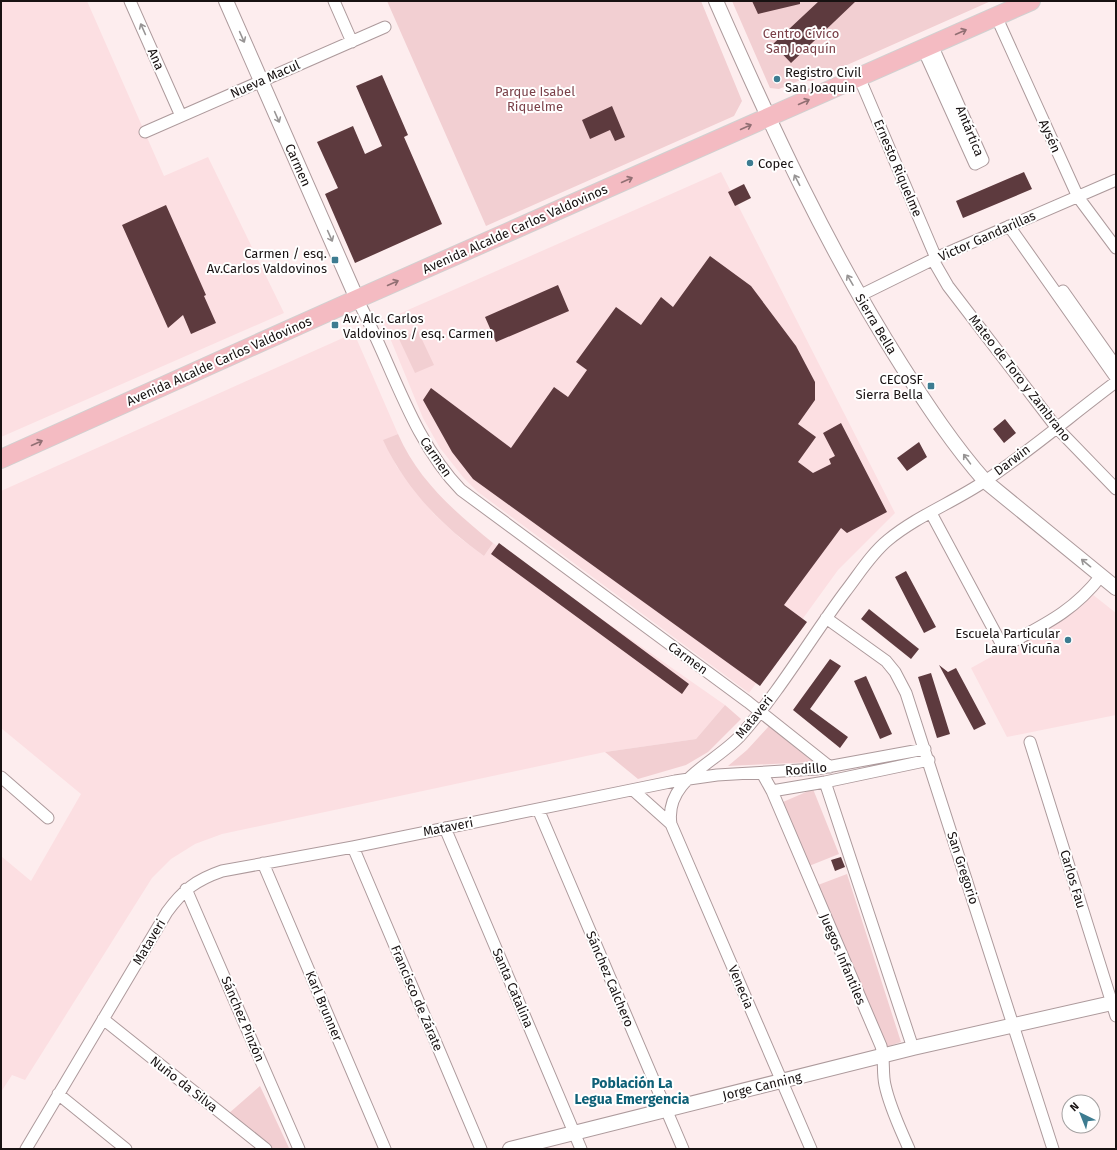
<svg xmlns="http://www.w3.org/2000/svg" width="1117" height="1150" viewBox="0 0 1117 1150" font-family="'Fira Sans',sans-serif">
  <rect width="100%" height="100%" fill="#fdedee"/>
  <path fill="#fcdfe2" d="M1,1H87L164,176L208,157L284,313L1,437Z
    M721,172L895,513L838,570L749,693L478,492L463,477L440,448L423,418L383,321Z
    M354,333L398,434L384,440L397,467L434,514L460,538L484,556L493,543L725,705L696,739L605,752L222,834L195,844L171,859L152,878L25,1080L12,1075L1,1092V856L31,881L81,794L1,728V491Z
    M1092,594L1116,613V715L1007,737L971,668L1078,609Z"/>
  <path fill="#f2cfd2" d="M387,1H701L742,101L734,116L486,226Z
    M732,1H991L811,81H798L779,89L770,88Z
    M418,331L434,365L415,373L399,339Z
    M398,434C418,480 455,512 493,543L484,556C442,526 405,488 383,440Z
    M725,705L741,719L708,752L686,765L638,779L605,752L696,739Z
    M769,726L813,762L728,766L747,750Z
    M813,789L839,854L809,866L783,802Z
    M847,874L901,1042L886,1047L818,885Z
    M260,1086L289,1148V1149H273L228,1114Z"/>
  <path fill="#5d3a3e" d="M752,1H800V4L758,14Z
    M819,1H856L791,63L773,44Z
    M382,75L408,135L404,137L442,224L355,263L325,194L338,188L317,142L353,126L365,154L382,146L356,86Z
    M612,106L625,137L615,141L610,130L590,139L582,120Z
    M1024,172L1032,189L963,218L956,201Z
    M744,184L751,198L735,206L728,192Z
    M166,205L206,295L204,296L216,323L191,334L183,315L168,328L122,225Z
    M710,256L751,286L796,346L815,382V400L798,424L816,437L798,462L813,473L831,464L829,459L835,456L823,433L841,423L887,512L847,533L841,528L784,605L807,622L760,686L473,479L452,452L423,400L431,388L511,448L554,387L568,397L587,370L576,362L616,307L641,325L661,297L673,307Z
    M558,285L569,311L496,342L485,317Z
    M1005,419L1016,433L1004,443L993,429Z
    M919,442L927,457L907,471L897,458Z
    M499,543L689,684L682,694L491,554Z
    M906,571L936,627L924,633L895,577Z
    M869,609L919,649L911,659L861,619Z
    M830,659L841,666L810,709L848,737L840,748L793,710Z
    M939,665L948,672L956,668L986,724L974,730Z
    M931,673L950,734L937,738L918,677Z
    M866,676L892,734L880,739L854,681Z
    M841,857L845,867L835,871L831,860Z"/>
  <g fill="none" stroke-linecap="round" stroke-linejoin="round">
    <g stroke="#ad9a9c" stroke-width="13">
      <path id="minor" d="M130,1L181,116
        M334,1L352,42
        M996,16L1078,197L1116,248
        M923,49L975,164L983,160L932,45
        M859,77L936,258
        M145,132L385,27
        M1009,226L1116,378
        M933,260L948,286L1056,427L1116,489
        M1063,291L1116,366
        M859,296L938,257L1116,180
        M357,299C391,361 411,439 461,490L748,702L830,767
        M931,513L1003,647C1043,625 1072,613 1101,576
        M826,618L886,661L895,672L906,693L1053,1149
        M1030,742L1116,1016
        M762,773L772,791L881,1046C885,1059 882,1072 885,1085C890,1108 900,1128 909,1149
        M1,777L48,818
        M825,782L913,1048
        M633,790L671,824
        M772,791L825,782L929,760
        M538,809L683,1149
        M445,828L581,1149
        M353,847L481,1149
        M263,863L385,1149
        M186,889L299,1149
        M103,1019L266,1149
        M58,1094L126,1149
        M26,1149L167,912C183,890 196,880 222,871L353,847L675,781L717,775L816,769L925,749
        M811,1149L671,824C664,780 716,763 741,735C780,691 810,639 845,592C859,574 871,554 888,540C917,516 954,502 985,481C1030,451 1073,414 1116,382"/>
    </g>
    <g stroke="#ad9a9c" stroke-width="16">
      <path id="tertiary" d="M226,1L357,299
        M716,1C771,126 828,250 902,366C927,405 954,446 985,481L1116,588
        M510,1149L913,1048L1116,1002"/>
    </g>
    <g stroke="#d1d0d0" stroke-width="20">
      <path id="primary" d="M1,459L357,299L1031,1"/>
    </g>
    <use href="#minor" stroke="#fff" stroke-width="11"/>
    <use href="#tertiary" stroke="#fff" stroke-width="14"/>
    <use href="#primary" stroke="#f4bbc2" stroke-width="18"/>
  </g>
  <defs><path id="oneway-shaft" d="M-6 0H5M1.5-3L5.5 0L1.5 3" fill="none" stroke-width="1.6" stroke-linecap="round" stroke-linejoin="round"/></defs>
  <g stroke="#979494">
    <use href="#oneway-shaft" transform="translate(143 29) rotate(-114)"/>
    <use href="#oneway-shaft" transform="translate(242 37) rotate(66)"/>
    <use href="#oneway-shaft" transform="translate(277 117) rotate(66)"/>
    <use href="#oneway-shaft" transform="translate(797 180) rotate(-117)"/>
    <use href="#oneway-shaft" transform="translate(330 236) rotate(66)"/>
    <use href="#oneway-shaft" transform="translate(850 280) rotate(-120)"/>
    <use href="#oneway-shaft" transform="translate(967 459) rotate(-126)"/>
    <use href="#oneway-shaft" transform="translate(1086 563) rotate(-141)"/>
  </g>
  <g stroke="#916f73">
    <use href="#oneway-shaft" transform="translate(961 32) rotate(-24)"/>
    <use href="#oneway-shaft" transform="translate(804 102) rotate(-24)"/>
    <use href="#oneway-shaft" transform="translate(746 127) rotate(-24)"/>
    <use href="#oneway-shaft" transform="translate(627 180) rotate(-24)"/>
    <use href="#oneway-shaft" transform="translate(393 283) rotate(-24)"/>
    <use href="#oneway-shaft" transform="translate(37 443) rotate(-24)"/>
  </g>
  <g fill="#3d7c91" stroke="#fff" stroke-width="1.5">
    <circle cx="777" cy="79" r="4"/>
    <circle cx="750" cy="163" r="4"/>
    <rect x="331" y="256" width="8" height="8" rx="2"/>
    <rect x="331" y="321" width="8" height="8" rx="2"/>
    <rect x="927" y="382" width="8" height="8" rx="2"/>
    <circle cx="1068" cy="640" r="4"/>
  </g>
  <g text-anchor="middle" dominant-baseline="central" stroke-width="4" stroke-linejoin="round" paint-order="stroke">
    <g font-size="13" fill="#7b4149" stroke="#fff">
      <text x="801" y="33">Centro Cívico<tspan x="801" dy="15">San Joaquín</tspan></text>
      <text x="535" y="91">Parque Isabel<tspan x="535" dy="15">Riquelme</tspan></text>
    </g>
    <g font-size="13" fill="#181212" stroke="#fff">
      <text transform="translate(156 59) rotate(66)">Ana</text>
      <text transform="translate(265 79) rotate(-24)">Nueva Macul</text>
      <text transform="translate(970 131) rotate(68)">Antártica</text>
      <text transform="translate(1050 136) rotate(66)">Aysén</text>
      <text transform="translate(298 165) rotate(66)">Carmen</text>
      <text transform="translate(898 168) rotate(67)">Ernesto Riquelme</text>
      <text transform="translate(515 229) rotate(-24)">Avenida Alcalde Carlos Valdovinos</text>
      <text transform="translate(987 236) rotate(-24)">Victor Gandarillas</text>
      <text transform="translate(876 324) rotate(59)">Sierra Bella</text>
      <text transform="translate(219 361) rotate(-24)">Avenida Alcalde Carlos Valdovinos</text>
      <text transform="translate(1020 378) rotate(52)">Mateo de Toro y Zambrano</text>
      <text transform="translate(436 457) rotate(55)">Carmen</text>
      <text transform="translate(1012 460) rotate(-37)">Darwin</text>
      <text transform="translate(688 658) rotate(36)">Carmen</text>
      <text transform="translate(754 717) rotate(-51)">Mataveri</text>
      <text transform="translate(806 769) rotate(-5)">Rodillo</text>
      <text transform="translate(448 827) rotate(-11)">Mataveri</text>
      <text transform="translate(963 868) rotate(72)">San Gregorio</text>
      <text transform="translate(1073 879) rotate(73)">Carlos Fau</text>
      <text transform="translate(149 942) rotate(-59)">Mataveri</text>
      <text transform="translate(843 959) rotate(67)">Juegos Infantiles</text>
      <text transform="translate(610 979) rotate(67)">Sánchez Calchero</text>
      <text transform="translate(741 987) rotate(67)">Venecia</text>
      <text transform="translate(513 988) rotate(67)">Santa Catalina</text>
      <text transform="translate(417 998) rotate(67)">Francisco de Zárate</text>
      <text transform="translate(324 1006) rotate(67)">Karl Brunner</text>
      <text transform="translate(243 1019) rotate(67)">Sánchez Pinzón</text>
      <text transform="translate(184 1084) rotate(38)">Nuño da Silva</text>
      <text transform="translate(762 1086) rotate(-14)">Jorge Canning</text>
    </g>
    <g font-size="13" fill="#181212" stroke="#fff" text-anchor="start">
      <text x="785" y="72">Registro Civil<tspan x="785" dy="15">San Joaquin</tspan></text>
      <text x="758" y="163">Copec</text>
      <text x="327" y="253" text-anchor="end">Carmen / esq.<tspan x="327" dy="15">Av.Carlos Valdovinos</tspan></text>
      <text x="343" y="318">Av. Alc. Carlos<tspan x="343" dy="15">Valdovinos / esq. Carmen</tspan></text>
      <text x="923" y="379" text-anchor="end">CECOSF<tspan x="923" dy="15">Sierra Bella</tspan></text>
      <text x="1060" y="633" text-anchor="end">Escuela Particular<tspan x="1060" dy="15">Laura Vicuña</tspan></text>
    </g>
    <g font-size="14" font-weight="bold" fill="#0e6077" stroke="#fff">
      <text x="632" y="1083">Población La<tspan x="632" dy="16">Legua Emergencia</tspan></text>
    </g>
  </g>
  <rect width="1117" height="1150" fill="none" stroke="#181212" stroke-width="4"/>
  <g transform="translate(1081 1114) rotate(317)"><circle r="19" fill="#ffffff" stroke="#a3a0a0"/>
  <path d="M0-3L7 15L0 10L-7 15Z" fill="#3d7c91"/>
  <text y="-6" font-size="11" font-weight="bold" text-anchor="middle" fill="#181212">N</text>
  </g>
</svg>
